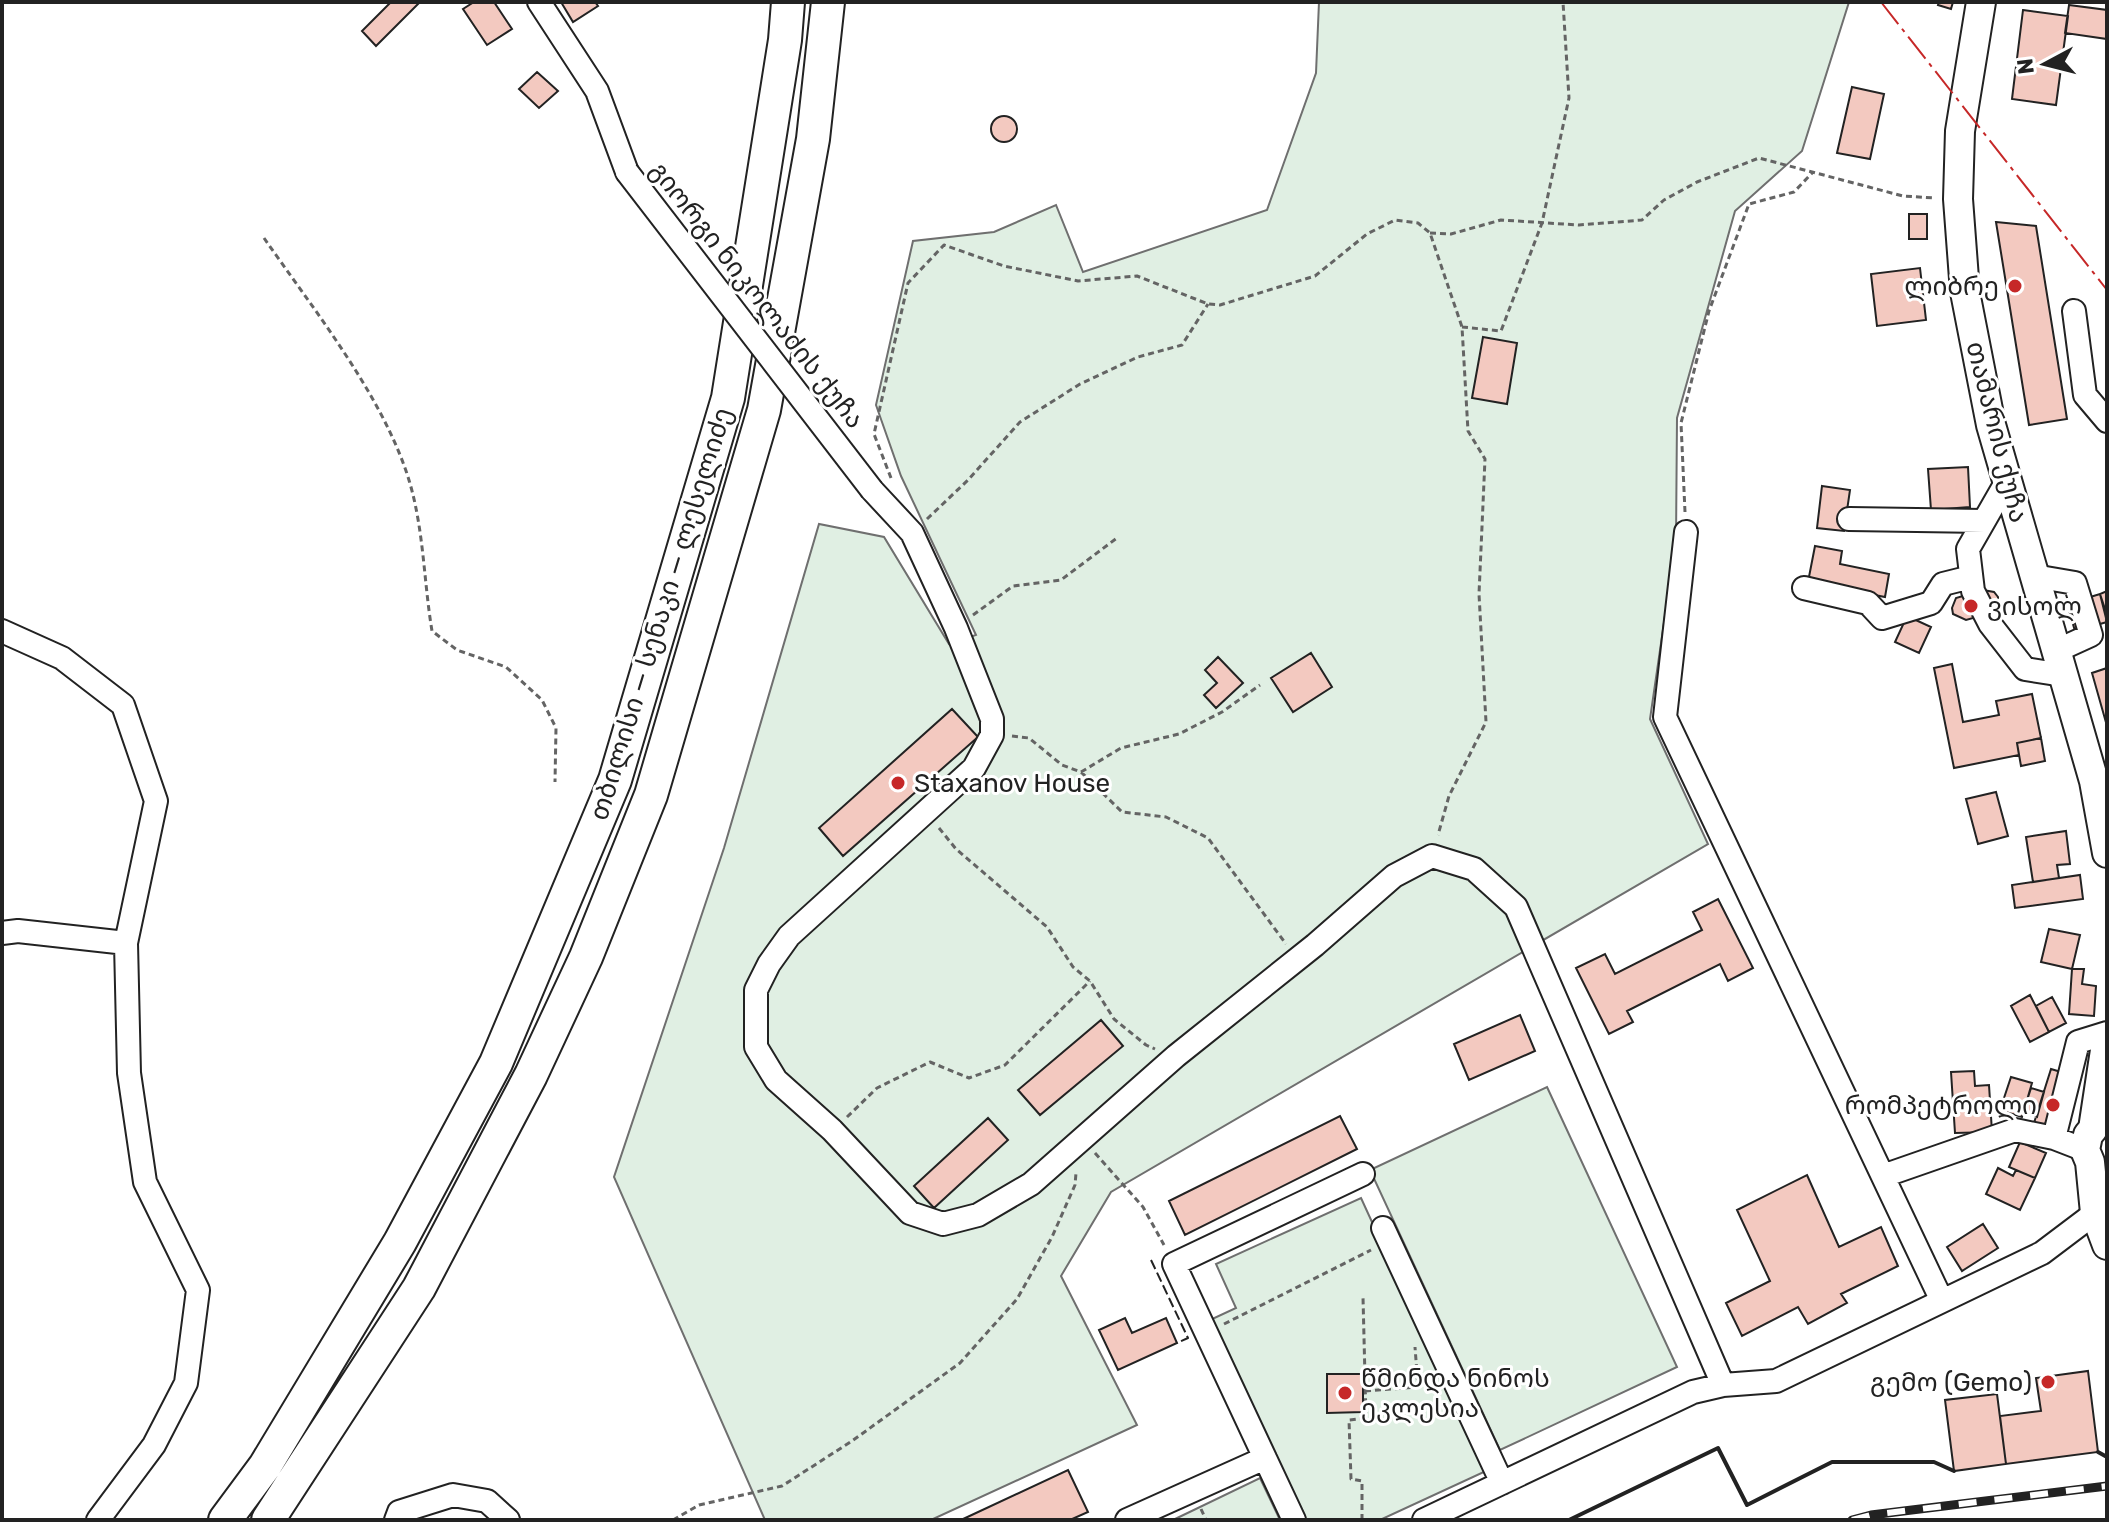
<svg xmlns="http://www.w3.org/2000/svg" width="2109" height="1522" viewBox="0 0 2109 1522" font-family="Rubik,'Noto Sans Georgian',sans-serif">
  <rect width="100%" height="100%" fill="#fff"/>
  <path fill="#e0efe3" stroke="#6f6f6f" stroke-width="2" d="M1319,2H1849L1802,151L1735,211L1677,418L1676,540L1650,719L1708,844L1111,1192L1061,1276L1137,1425L931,1520H765L614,1177L724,848L819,524L884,537L949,644L976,635L901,476L876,405L913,241L994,232L1056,205L1083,272L1267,210L1316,73Z
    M1547,1087L1677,1367L1500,1450L1370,1170Z
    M1361,1198L1486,1471L1380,1520H1301L1210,1320L1236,1308L1216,1264Z
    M1260,1478L1280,1520H1173Z"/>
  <path fill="#f3c9c0" stroke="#222" stroke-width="2" d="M391,2H420L376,46L362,31Z
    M474,2H494L512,29L487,45L463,9Z
    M561,2H595L598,6L573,22Z
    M1939,2H1953L1951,9L1938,5Z
    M2069,5L2107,10V39L2065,33Z
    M2023,10L2068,16L2056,105L2012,99Z
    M537,72L558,91L539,108L519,89Z
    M1852,87L1884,94L1870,159L1837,153Z
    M991 129a13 13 0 1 1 26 0a13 13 0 1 1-26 0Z
    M1909,214H1927V239H1909Z
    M1996,222L2036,226L2067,419L2029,425Z
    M1920,268L1926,320L1877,326L1871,274Z
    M1483,337L1517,343L1507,404L1472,398Z
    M1968,467L1970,507L1931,510L1928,469Z
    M1822,486L1850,490L1844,531L1817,528Z
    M1815,546L1842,551L1840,564L1889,574L1885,597L1808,582Z
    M1983,590L1994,592L1998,597V608L1995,612L1966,620L1953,614L1952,608L1956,598Z
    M2107,591V615L2100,594Z
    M2100,594L2107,622L2075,631L2067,604Z
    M1907,616L1931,627L1919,653L1895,642Z
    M1311,653L1332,687L1293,712L1271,678Z
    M1218,657L1243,683L1216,708L1204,695L1217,683L1205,670Z
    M1952,664L1963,722L1999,715L1996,701L2032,694L2041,738L2017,743L2019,755L1954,768L1934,668Z
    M2107,668V726L2092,673Z
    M952,709L978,737L843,856L819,828Z
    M2041,738L2045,761L2021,766L2017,743Z
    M1996,792L2008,836L1978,844L1966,799Z
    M2066,831L2070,864L2057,865L2059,878L2033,882L2026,837Z
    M2080,875L2083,899L2015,908L2012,885Z
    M1718,899L1753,968L1728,981L1720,964L1627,1011L1633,1022L1609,1034L1576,968L1605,954L1615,974L1702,930L1693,912Z
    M2049,929L2080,935L2072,969L2041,962Z
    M2072,969H2084L2082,984L2096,986L2094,1016L2069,1014Z
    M2030,995L2049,1032L2030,1042L2011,1006Z
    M2052,997L2066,1023L2049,1032L2036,1006Z
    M1520,1015L1535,1051L1469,1080L1454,1044Z
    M1101,1020L1123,1046L1040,1115L1018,1090Z
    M2051,1069L2081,1078L2064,1133L2034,1123Z
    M1974,1071L1975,1086L1989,1085L1992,1132L1955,1133L1951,1072Z
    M2011,1077L2032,1083L2022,1117L2000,1110Z
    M2031,1088L2044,1092L2037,1117L2023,1113Z
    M1340,1116L1357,1149L1185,1235L1169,1201Z
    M988,1118L1008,1140L934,1208L914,1186Z
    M2020,1142L2046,1153L2035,1178L2009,1167Z
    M1998,1168L2013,1176L2016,1170L2035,1178L2020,1210L1986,1194Z
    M1807,1175L1839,1247L1881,1227L1898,1266L1841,1294L1847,1303L1808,1324L1798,1307L1742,1336L1726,1303L1770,1281L1737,1210Z
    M1983,1224L1998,1248L1962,1271L1947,1247Z
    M1125,1318L1132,1333L1166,1318L1177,1343L1118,1370L1099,1330Z
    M2088,1371L2098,1452L2006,1464L2000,1416L2041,1411L2036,1378Z
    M1327,1374H1363V1412L1327,1413Z
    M1997,1394L2006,1464L1954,1471L1945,1400Z
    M1068,1470L1088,1512L1070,1520H961Z"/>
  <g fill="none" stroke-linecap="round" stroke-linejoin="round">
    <g stroke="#222" stroke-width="26">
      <path id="minor" d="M539,2L597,91L627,172
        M2074,311L2085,395L2107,421
        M2007,481L1968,549L1973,591L1990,624L2025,669L2063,675
        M872,490L912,533L956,628L992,719V735L974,768L789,936L769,964L756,990V1047L776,1080L832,1130L910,1213L943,1224L978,1215L1031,1184L1176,1056L1315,945L1394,876L1432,856L1474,869L1516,907L1723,1385
        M1849,519L1984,521
        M1686,532L1665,717L1942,1301
        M2034,576L2075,583L2091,635L2056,651
        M1804,588L1868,603L1882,618L1931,603L1943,584L1971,577
        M2,631L62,658L123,705L156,801L126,943L129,1073L145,1182L198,1290L186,1383L154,1445L98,1520
        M2,933L18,931L126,943
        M2054,1138L2078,1042L2107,1033
        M1883,1176L2015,1130L2054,1138L2085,1150
        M1383,1228L1502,1483
        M396,1520L399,1512L453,1495L487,1501L508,1520
        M1127,1520L1265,1458
        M1294,1520L1174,1264L1363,1174
        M1424,1520L1693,1392L1723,1385L1776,1381L2042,1253L2095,1213"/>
    </g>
    <g stroke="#222" stroke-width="32">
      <path id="major" d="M1981,2L1960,131L1958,199L1965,292L1991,425L2094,781L2107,853
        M2107,1037L2093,1129L2088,1135L2085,1150L2090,1162L2095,1213L2107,1245"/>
    </g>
    <g stroke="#222" stroke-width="36">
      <path id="highway" d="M225,1520L265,1466L400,1242L496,1063L615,780L728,398L785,40L788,2
        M268,1520L419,1288L531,1075L586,957L651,795L764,410L813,139L828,2"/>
    </g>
    <path stroke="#646464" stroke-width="3" stroke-dasharray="6 4" stroke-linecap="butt" d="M1430,233L1451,234L1501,220L1579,225L1642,220L1664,200L1697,182L1759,158L1903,196L1934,198
      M264,238C312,307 377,389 405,468C424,521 423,577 432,631L457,650L506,667L542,700L556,728L555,782
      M1462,327L1501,331L1542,223L1569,98L1563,2
      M891,478L874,434L908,283L944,245L1004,266L1078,281L1137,276L1208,304L1220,305L1315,276L1367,234L1395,220L1418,223L1430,233L1462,327L1468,431L1485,459L1479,594L1486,722L1449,796L1438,835
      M1685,512L1681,423L1709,311L1749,204L1794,192L1813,172
      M927,519L968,480L1020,422L1080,384L1138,357L1182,345L1208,304
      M973,615L1013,586L1061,580L1117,538
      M1012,736L1029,738L1062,765L1081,772L1121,748L1179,734L1222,712L1260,685
      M1081,772L1122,812L1166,817L1208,838L1286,944
      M939,828L956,849L1047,927L1073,967L1090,981L1114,1019L1146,1045L1155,1049
      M847,1117L877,1088L930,1062L969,1078L1005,1065L1090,981
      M1095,1153L1143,1207L1164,1245
      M1224,1324L1371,1250
      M1365,1391L1418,1387L1415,1347
      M1201,1509L1206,1520
      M673,1520L699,1505L782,1486L852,1441L960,1363L1017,1299L1052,1237L1075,1185L1076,1173
      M1362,1520V1481L1351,1479L1349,1420L1366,1418L1363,1297"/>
    <use href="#minor" stroke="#fff" stroke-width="22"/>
    <use href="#major" stroke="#fff" stroke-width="28"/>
    <use href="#highway" stroke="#fff" stroke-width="32"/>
    <g stroke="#222" stroke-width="9">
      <path id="rail" d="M1852,1520L1871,1515L2107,1486"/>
    </g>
    <use href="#rail" stroke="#fff" stroke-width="6" stroke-dasharray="18" stroke-linecap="butt"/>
    <g stroke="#222" stroke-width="26" stroke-linecap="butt">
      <path id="minor-bridge" d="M627,172L872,490"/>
    </g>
    <use href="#minor-bridge" stroke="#fff" stroke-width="22"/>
    <path stroke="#222" stroke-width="2" stroke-dasharray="10 4" stroke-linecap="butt" d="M1151,1260L1188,1338L1177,1343"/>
    <path stroke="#222" stroke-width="4" d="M2098,1452L2107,1457
      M1569,1520L1718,1448L1747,1505L1832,1462H1934L1954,1471"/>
    <path stroke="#c62828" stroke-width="2" stroke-dasharray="28 6 4 6" stroke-linecap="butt" d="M1881,2L2107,290"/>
  </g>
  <g fill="#c62828" stroke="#fff" stroke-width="3">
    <circle cx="2015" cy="286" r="8"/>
    <circle cx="1971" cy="606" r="8"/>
    <circle cx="898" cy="783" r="8"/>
    <circle cx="2053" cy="1105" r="8"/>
    <circle cx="2048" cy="1382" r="8"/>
    <circle cx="1345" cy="1393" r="8"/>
  </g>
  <g text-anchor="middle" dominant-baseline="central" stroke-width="6" stroke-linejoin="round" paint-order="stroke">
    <g font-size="26" fill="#222" stroke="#fff" text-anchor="end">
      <text x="1999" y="286">ლიბრე</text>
      <text x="1987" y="606" text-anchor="start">ვისოლ</text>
      <text x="914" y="783" text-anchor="start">Staxanov House</text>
      <text x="2037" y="1105">რომპეტროლი</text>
      <text x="1361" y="1378" text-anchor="start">წმინდა ნინოს<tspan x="1361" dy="30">ეკლესია</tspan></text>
      <text x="2032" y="1382">გემო (Gemo)</text>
    </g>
    <g font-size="26" fill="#222" stroke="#fff">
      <text transform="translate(757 295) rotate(52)">გიორგი ნიკოლაძის ქუჩა</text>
      <text transform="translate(1997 432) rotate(76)">თამარის ქუჩა</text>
      <text transform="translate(661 614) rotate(-73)">თბილისი — სენაკი — ლესელიძე</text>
    </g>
  </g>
  <rect width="2109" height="1522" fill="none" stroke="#222222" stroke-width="8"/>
  <g transform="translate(2045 64) rotate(263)" stroke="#ffffff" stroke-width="6" paint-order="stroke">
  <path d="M0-6L14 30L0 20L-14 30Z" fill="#222222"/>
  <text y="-12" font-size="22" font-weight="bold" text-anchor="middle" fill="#222222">N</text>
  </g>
</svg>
